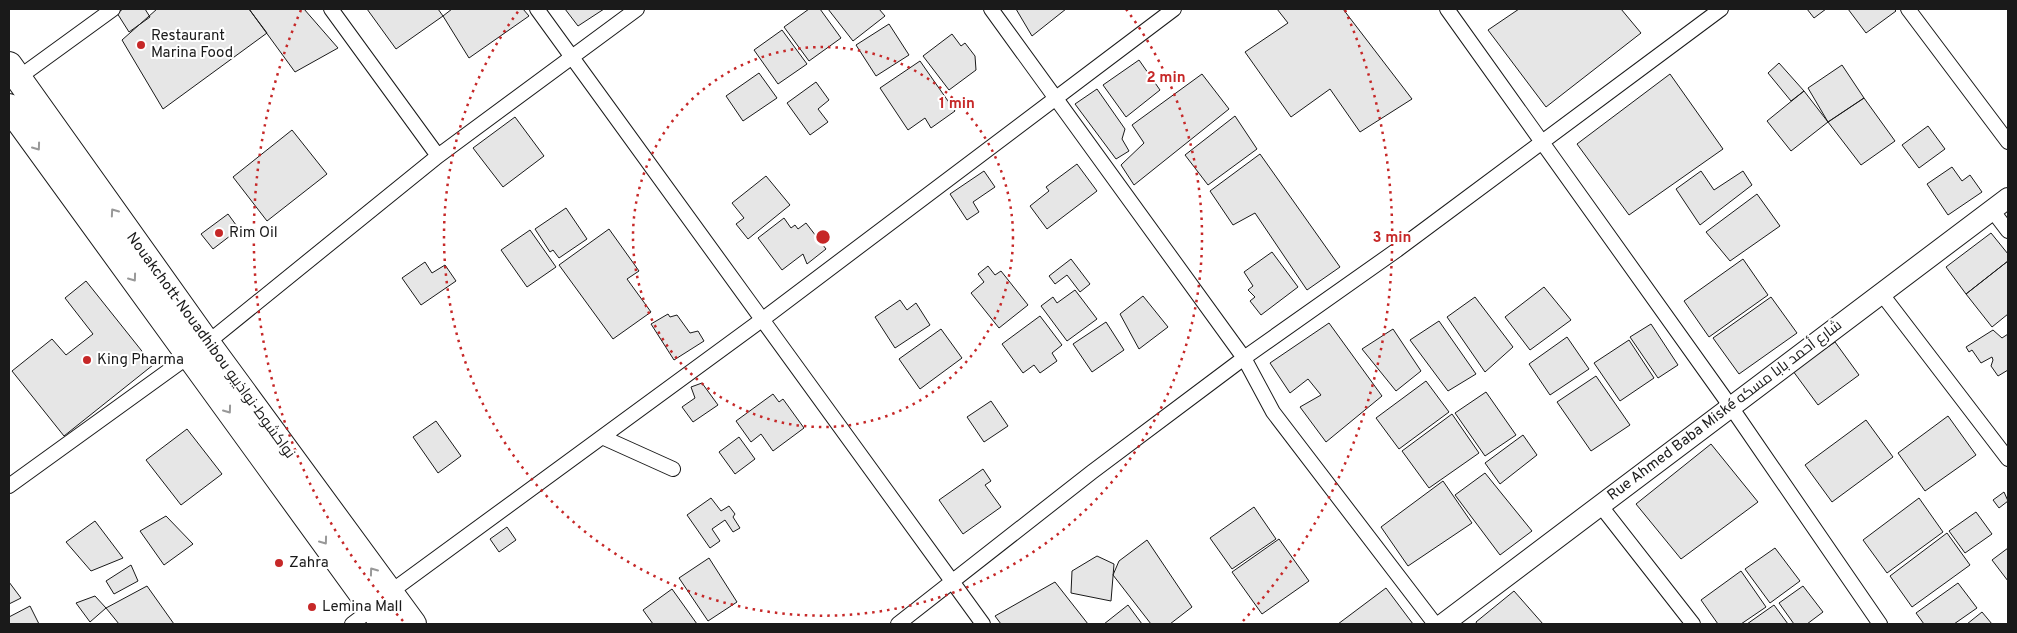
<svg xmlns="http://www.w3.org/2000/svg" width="2017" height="633" viewBox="0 0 2017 633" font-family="Overpass,Cairo,sans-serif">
  <rect width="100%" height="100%" fill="#fff"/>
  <path fill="#e6e6e6" stroke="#1a1a1a" d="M123,9H145L150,17L129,32L117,13Z
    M157,9H249L267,33L163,109L122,40Z
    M249,9H304L338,48L295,72Z
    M367,9H438L443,16L396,49Z
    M452,9H523L529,16L469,58L443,16Z
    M565,9H604L578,26Z
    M809,9H820L841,38L809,61L784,27Z
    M828,9H879L885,16L853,41Z
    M1016,9H1066L1032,36Z
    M1277,9H1343L1412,99L1360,132L1330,89L1291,117L1245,52L1288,23Z
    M1519,9H1621L1641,33L1546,107L1488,30Z
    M1807,9H1826L1814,18Z
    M1848,9H1894L1896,11L1866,33Z
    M889,24L909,55L876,76L856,45Z
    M782,30L807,64L778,84L754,50Z
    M952,34L961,46L965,43L975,56L976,70L949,90L923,56Z
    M1139,60L1160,90L1126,117L1103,85Z
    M920,61L955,111L931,128L925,118L908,130L880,88Z
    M1779,63L1804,91L1791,101L1768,73Z
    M1842,65L1864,98L1828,122L1808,88Z
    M759,73L777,98L743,121L726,96Z
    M1202,74L1229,109L1134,185L1121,165L1144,143L1132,125Z
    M1670,74L1723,149L1629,215L1577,144Z
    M816,82L829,100L818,109L828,122L810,135L787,103Z
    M1097,89L1125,129L1122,139L1129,151L1116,159L1075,104Z
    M1804,91L1828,122L1791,151L1767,121Z
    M1864,98L1895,141L1861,165L1828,122Z
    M1235,116L1257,149L1208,185L1185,155Z
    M515,117L544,156L503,187L473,148Z
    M1928,126L1945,149L1919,168L1902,145Z
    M292,130L327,174L267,221L233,177Z
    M1260,154L1340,267L1307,290L1255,213L1233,225L1210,191Z
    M1077,164L1097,191L1047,229L1030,206L1049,191L1046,187Z
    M1952,167L1962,181L1970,175L1982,192L1948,215L1927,184Z
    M984,171L995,187L973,202L979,212L967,220L950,194Z
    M1701,171L1714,190L1743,171L1752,185L1700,225L1676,189Z
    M766,176L790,205L748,239L736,224L744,218L732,203Z
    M1757,194L1780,226L1730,261L1706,232Z
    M566,208L587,239L559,258L553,250L550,252L535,229Z
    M228,214L239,229L213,249L201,234Z
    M784,218L791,228L795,225L798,229L806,223L826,249L807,264L803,254L782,270L758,238Z
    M609,229L639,271L627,279L651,312L613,339L559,265Z
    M530,230L556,267L527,287L501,250Z
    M1991,233L2008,254V261L1966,294L1946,267Z
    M1272,252L1298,287L1261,315L1250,301L1255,297L1248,290L1253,286L1244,272Z
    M1071,259L1090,284L1080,292L1067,275L1055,284L1049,276Z
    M1743,259L1768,295L1709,337L1684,301Z
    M2008,261V314L1992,327L1966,294Z
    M425,262L432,273L445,265L456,281L421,305L402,278Z
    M988,266L995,275L1001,271L1028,305L999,328L971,293L984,282L978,274Z
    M86,281L153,365L64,436L12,371L52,339L66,355L93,334L65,298Z
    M1544,287L1571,320L1530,350L1505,317Z
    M1075,290L1097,319L1067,341L1041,306L1053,297L1057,303Z
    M1143,296L1168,327L1139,349L1120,314Z
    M1475,297L1513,347L1485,372L1447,317Z
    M1771,297L1797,333L1739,374L1713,338Z
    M900,300L907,310L916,303L930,325L895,348L875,317Z
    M668,314L670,317L677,315L690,333L698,331L704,341L674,360L651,324Z
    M1040,316L1062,345L1052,353L1057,361L1040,373L1034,365L1023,373L1002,344Z
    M1439,321L1476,374L1448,391L1410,340Z
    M1106,322L1124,350L1092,372L1073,344Z
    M1329,323L1382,396L1326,442L1300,407L1321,395L1308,379L1290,393L1270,363Z
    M1651,324L1678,365L1658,378L1630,337Z
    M941,329L962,358L920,389L899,359Z
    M1393,329L1421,371L1396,391L1362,349Z
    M1993,330L2002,338L2008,334V370L1998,376L1991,366L1993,360L1992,357L1981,363L1972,350L1969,352L1966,347Z
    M1567,337L1589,369L1550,395L1529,364Z
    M1629,340L1654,378L1620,401L1594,363Z
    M1835,342L1859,375L1818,405L1793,371Z
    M1596,376L1630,425L1591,451L1557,402Z
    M1426,381L1449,412L1399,449L1376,418Z
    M702,383L718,405L693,422L682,407L695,398L691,387Z
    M1486,392L1516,435L1485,456L1455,413Z
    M773,394L779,402L783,399L804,428L773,451L761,434L751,442L736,421Z
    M991,401L1008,426L984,442L967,417Z
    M1452,414L1479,453L1429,488L1402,451Z
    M1948,416L1976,455L1925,491L1898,453Z
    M1866,420L1893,457L1832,502L1805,465Z
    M436,421L461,456L438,473L413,437Z
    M187,429L222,474L181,505L146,460Z
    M1523,435L1537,455L1500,484L1485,463Z
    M739,437L755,459L735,474L719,452Z
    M1711,444L1758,502L1681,559L1636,504Z
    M983,469L991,481L985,485L1001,507L963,534L939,500Z
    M1485,473L1532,531L1500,555L1455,495Z
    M1443,481L1472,523L1408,566L1381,527Z
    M2004,492L2008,501L1999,508L1993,500Z
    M711,498L721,511L729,506L735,514L733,517L740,528L733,532L725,520L712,529L720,541L710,548L687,515Z
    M1919,498L1943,532L1887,573L1863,540Z
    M1254,507L1276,539L1232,569L1210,538Z
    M1976,512L1992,534L1965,553L1949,531Z
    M166,516L193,544L164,565L140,531Z
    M95,521L123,558L91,571L66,542Z
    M507,527L516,540L499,552L490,539Z
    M1947,533L1970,565L1912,607L1890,576Z
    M1279,539L1309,581L1262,614L1232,572Z
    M1147,540L1192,607L1170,624H1151L1113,575L1119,561Z
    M1775,548L1800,581L1770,603L1745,569Z
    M2008,548V581L1992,560Z
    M1097,556L1114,564L1111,601L1071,593L1072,571Z
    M709,558L737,602L708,621L679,578Z
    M131,565L138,581L114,594L106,581Z
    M1741,571L1766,607L1741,624H1718L1701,600Z
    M9,582L21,598L9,604Z
    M1055,582L1088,624H1001L995,616Z
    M1958,583L1977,608L1954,624H1924L1916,613Z
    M147,586L174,624H119L106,608Z
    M1803,586L1823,612L1807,624H1794L1779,603Z
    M1386,588L1413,624H1338Z
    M672,589L697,624H653L643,610Z
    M1514,591L1543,624H1477L1476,622Z
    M95,596L106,608L90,622L76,603Z
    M1128,605L1142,624H1104Z
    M1774,605L1788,624H1747Z
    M30,606L39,624H9V617Z
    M1982,612L1992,624H1967Z"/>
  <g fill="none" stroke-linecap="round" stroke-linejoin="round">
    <g stroke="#1a1a1a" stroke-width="16">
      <path id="street" d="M331,9L438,156
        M537,9L983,624
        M991,9L1244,358L1273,412L1435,624
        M1447,9L1731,407L1880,624
        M1908,9L2008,142
        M18,78L113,9
        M1992,210L2008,231
        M1881,293L2008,459
        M207,343L438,156L637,9
        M602,437L673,469
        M9,486L189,356
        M1600,505L1693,624
        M389,593L763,319L1174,9
        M352,624L373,608
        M898,624L1092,472L1244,358L1397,250L1721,9"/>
    </g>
    <g stroke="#1a1a1a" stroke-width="22">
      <path id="secondary" d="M1443,624L2008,198"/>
    </g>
    <g stroke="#1a1a1a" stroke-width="28">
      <path id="highway" d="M9,65L207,343L413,624
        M9,107L384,624"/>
    </g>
    <use href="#street" stroke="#fff" stroke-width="14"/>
    <use href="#secondary" stroke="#fff" stroke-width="20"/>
    <use href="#highway" stroke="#fff" stroke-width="26"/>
  </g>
  <defs><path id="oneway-chevron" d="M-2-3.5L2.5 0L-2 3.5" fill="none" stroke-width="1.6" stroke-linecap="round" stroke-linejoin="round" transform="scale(1.25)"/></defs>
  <g stroke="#989898">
    <use href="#oneway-chevron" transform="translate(37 147) rotate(54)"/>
    <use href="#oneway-chevron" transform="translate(114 212) rotate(-125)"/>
    <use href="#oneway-chevron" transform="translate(133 278) rotate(54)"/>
    <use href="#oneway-chevron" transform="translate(228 410) rotate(54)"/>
    <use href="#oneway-chevron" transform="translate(324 541) rotate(54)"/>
    <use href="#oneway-chevron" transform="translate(373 571) rotate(-126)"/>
  </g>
  <g fill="none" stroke="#c62828" stroke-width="2.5" stroke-dasharray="2.5 5">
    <circle cx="823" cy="237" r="190"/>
    <path d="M1126 9A379 379 0 1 1 520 9"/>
    <path d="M403 621A569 569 0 0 1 301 10M1345 10A569 569 0 0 1 1243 621"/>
  </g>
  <g fill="#c62828" stroke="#fff" stroke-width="2">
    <circle cx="141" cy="45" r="5"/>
    <circle cx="219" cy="233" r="5"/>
    <circle cx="87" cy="360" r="5"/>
    <circle cx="279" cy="563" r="5"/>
    <circle cx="312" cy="607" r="5"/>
  </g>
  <g text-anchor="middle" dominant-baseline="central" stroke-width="4" stroke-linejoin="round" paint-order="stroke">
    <g font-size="15" fill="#1a1a1a" stroke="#fff" text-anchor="start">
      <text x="151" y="36">Restaurant<tspan x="151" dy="17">Marina Food</tspan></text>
      <text x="229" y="233">Rim Oil</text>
      <text x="97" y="360">King Pharma</text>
      <text x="289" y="563">Zahra</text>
      <text x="322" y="607">Lemina Mall</text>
    </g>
    <g font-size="15" fill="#1a1a1a" stroke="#fff">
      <text transform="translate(210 346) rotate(54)">Nouakchott-Nouadhibou نواكشوط-نواذيبو</text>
      <text transform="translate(1725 411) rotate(-37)">Rue Ahmed Baba Miské شارع أحمد بابا مسكه</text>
    </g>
  </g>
  <circle cx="823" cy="237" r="8" fill="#c62828" stroke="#fff" stroke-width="2.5"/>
  <g font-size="15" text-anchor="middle" font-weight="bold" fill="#c62828" stroke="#fff" stroke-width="4" stroke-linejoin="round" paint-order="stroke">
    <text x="1166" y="82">2 min</text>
    <text x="957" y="108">1 min</text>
    <text x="1392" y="242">3 min</text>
  </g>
  <rect width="2017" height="633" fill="none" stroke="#1a1a1a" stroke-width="20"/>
</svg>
